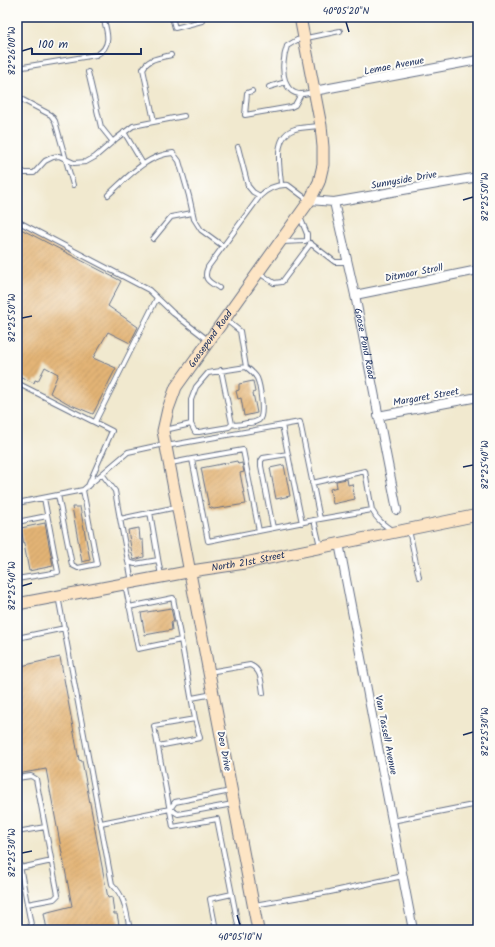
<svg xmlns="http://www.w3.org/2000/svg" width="495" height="947" viewBox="0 0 495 947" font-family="Kalam,sans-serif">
  <defs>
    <pattern id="building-hatch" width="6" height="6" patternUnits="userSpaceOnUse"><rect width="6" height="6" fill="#e3b476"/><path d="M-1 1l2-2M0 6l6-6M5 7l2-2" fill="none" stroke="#c29b68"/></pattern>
  </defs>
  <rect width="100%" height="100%" fill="#fdfcf7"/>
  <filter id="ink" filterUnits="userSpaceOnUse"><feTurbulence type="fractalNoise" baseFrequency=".025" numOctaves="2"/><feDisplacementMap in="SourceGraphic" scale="8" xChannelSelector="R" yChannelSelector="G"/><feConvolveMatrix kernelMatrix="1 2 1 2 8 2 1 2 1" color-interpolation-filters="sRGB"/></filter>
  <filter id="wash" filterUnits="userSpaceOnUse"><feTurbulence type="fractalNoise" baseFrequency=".012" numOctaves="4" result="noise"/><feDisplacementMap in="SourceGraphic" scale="16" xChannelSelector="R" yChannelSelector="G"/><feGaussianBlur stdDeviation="0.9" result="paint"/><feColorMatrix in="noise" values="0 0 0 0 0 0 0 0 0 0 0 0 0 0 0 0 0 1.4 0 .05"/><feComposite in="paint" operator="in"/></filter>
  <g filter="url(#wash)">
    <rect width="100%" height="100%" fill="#f1e9cf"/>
    <g id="blocks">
      <path fill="url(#building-hatch)" d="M17,227L121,281L108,306L138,327L130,343L108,332L93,358L116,368L93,414L69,404L50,393L58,374L45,367L38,381L35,380L34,383L17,375Z
        M253,381L255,392L253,393L257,413L244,416L241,398L238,399L236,391L239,390V384Z
        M237,461L238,464L242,463L244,472L240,473L246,504L214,509L209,507L201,468Z
        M284,465L290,496L276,499L270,468Z
        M347,479L348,485L352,484L355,499L333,504L330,489L337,487L336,481Z
        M72,507H80L90,560L82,562Z
        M45,523L53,566L29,571L21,528Z
        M139,528L140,540H143L144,557L134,560L132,554L128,530Z
        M171,608L174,622H171L172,630L145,635L141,613Z
        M60,657L79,760L82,761L108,898L112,897L114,914H117L120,930H47L44,913L72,906L46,769L17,774V667Z"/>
    </g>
  </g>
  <g filter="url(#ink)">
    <use href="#blocks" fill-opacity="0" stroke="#667086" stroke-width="1"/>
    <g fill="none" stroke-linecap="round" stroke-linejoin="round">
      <g stroke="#667086" stroke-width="6">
        <path id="lane" d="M172,17L175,28L202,21L201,17
          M17,68L96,55C113,47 107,31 103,17
          M88,72L101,127L113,142
          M269,87L286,82
          M252,91L247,93L245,115L291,107L295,105L301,94
          M314,91C282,105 279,68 287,46L297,40L340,31
          M17,97L51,115L55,121L73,185
          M154,121L143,69C148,58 160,58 171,55
          M124,132L143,164
          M238,147L248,186L253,192L260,196
          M17,168L25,173H34L45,161L53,157L59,156L74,163L86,162L95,157L117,138L133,126L184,116
          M281,184C280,167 272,136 295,129C303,127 312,127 320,126
          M108,195C127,178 146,155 173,153L179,161L189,196L194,219L201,230L223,246
          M17,221L149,290L173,313L208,340
          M153,239L171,217L192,213
          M282,242L305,241L307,240V234L300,217
          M310,243L335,262H347
          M258,272L274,283L282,282L311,243
          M219,288C210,282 202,280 208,267L260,196C268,188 276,184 288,185L308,200
          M17,383L112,431L88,486
          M95,422L157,298
          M191,424L195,432H199L229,427L232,424L221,370
          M232,424C237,426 242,424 247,423C251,423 256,422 259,420C265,415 260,385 257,378C254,373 250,370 246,367
          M282,425L302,523
          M165,430L191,424V400L196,387L208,373L246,367L240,331L226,320
          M166,446L300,422L320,519L314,520L320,546
          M171,463L192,459
          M102,474L115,491L120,519
          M312,483L365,471L372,510C377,520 384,525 393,531
          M58,495L72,565L78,568L97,564L83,490
          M17,503L83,490L128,452L165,444
          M150,512L161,576
          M320,519L372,510
          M17,522L47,516
          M273,528L261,466V461L263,458L288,454
          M409,530L419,577
          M259,531L243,450L192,459L208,541L314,520
          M128,562L135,564L158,560
          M17,579L58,572L44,498
          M132,582L120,519L177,507
          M125,584L138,649L181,640L195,719L154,726L173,827L217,819L239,930
          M58,596L112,884C126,898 126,912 130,930
          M129,607L173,598L181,640
          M17,638L65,628
          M209,672L250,665C262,670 261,682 263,693
          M192,698L213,694
          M158,746L200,738L195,719
          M17,778L31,776L36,779L58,895L54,899L27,904
          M170,809L178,814L233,804
          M392,821L478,804
          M101,823L170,809L175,802L231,791
          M17,832L45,827
          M17,850L32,930
          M20,868L52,861
          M254,905L330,892L403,876
          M216,930L210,899L232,894"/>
      </g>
      <g stroke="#667086" stroke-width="10">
        <g id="street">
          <path d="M314,91L478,60"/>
          <path id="s1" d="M310,200L334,202L355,295L397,510"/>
          <path d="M334,202L478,177"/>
          <path d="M355,295L478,270"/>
          <path d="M378,416L478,397"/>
          <path d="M339,543L413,930"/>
        </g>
      </g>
      <g stroke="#667086" stroke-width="13">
        <g id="secondary">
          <path id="s2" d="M17,604L198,570L245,563L478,515"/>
          <path id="s3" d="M258,930L163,431L168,409L176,387L310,200L319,182L323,165V147L321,126L300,17"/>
        </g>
      </g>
      <use href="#lane" stroke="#fff" stroke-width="4"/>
      <use href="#street" stroke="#fff" stroke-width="8"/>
      <use href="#secondary" stroke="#fde5c5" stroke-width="11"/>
    </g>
  </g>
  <path fill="none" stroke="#1b2f5e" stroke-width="1.5" d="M346,22L349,32M22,51L32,48M463,200L473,197M22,318L32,316M463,467L473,465M22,586L32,583M463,735L473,732M22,853L32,851M237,915L240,925"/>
  <g text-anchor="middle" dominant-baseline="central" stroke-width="4" stroke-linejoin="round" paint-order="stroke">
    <g font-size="10" fill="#1b2f5e" stroke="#fdfcf7">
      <text transform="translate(394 66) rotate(-11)">Lemae Avenue</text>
      <text transform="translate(404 180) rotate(-10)">Sunnyside Drive</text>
      <text transform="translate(414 273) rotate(-11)">Ditmoor Stroll</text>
      <text stroke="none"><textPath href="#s3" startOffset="613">Goosepond Road</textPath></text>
      <text stroke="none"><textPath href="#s1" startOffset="169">Goose Pond Road</textPath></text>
      <text transform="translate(426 397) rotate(-10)">Margaret Street</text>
      <text stroke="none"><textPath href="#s2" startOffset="235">North 21st Street</textPath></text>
      <text transform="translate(386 735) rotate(79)">Van Tassell Avenue</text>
      <text transform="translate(224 751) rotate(79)">Deo Drive</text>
    </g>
  </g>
  <rect width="495" height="947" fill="none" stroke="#fdfcf7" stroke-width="44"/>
  <path d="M32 48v6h109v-6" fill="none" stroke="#1b2f5e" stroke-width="2"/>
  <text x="38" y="48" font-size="12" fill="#1b2f5e" stroke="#fdfcf7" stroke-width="3" paint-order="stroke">100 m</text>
  <rect x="22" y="22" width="451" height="903" fill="none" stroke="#1b2f5e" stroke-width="1.5"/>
  <g font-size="10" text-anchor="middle" fill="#1b2f5e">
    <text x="346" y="14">40°05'20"N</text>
    <text transform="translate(11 51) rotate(-90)" y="4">82°26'00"W</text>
    <text transform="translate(484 197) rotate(-90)" y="4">82°25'50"W</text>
    <text transform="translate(11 318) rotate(-90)" y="4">82°25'50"W</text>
    <text transform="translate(484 465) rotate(-90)" y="4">82°25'40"W</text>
    <text transform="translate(11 586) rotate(-90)" y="4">82°25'40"W</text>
    <text transform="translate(484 732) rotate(-90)" y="4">82°25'30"W</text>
    <text transform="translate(11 853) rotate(-90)" y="4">82°25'30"W</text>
    <text x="240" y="940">40°05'10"N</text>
  </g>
</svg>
